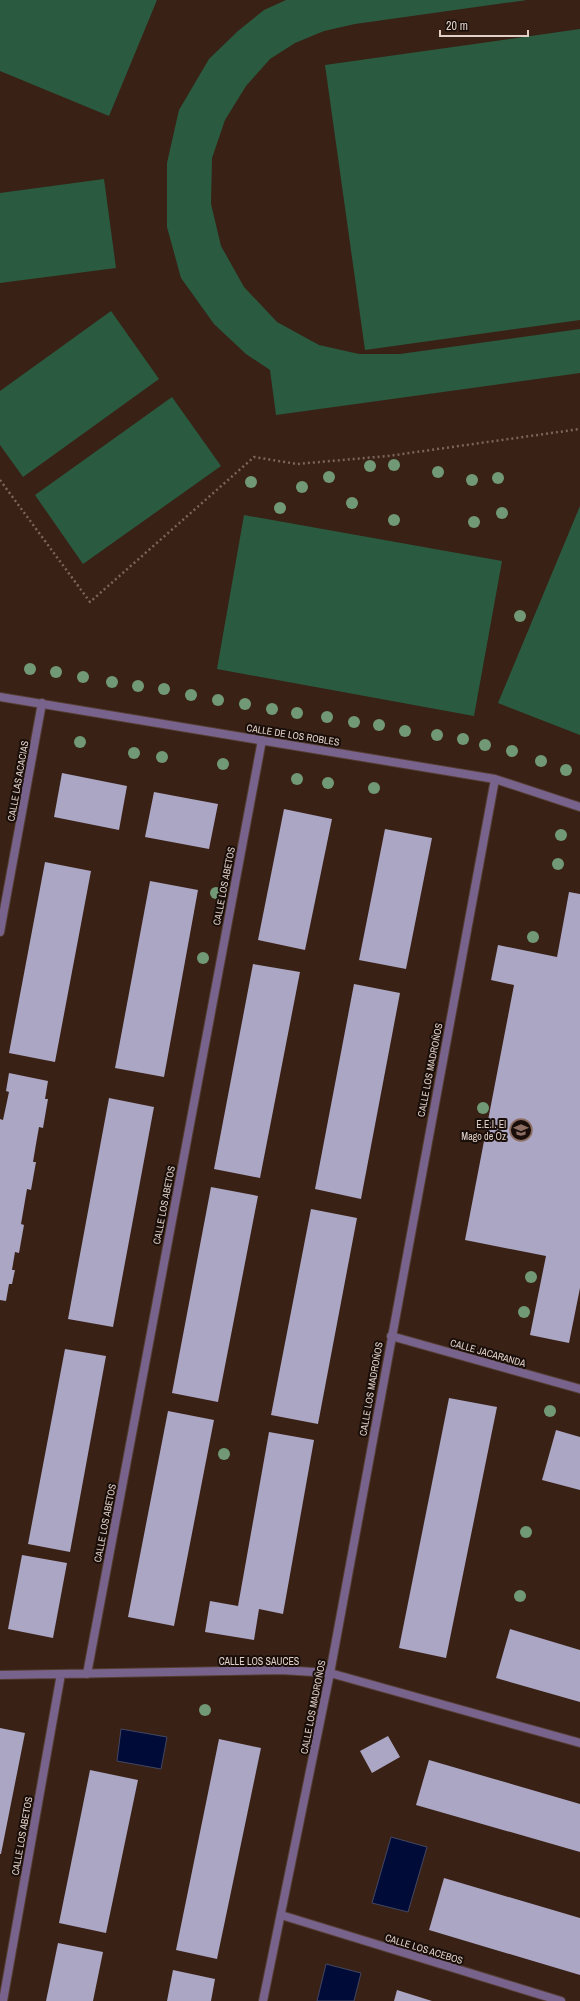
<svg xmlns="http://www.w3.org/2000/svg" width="580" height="2001" viewBox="0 0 580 2001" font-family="'Archivo Narrow',sans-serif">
  <rect width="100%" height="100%" fill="#392115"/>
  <path fill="#2a5b40" d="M0,0H157L109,116L0,71Z
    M286,0H527L355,24L324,31L295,43L270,59L246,86L225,120L212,158L211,204L221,246L244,287L277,322L319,345L359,354H400L580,329V373L276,415L270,370L246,354L214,324L181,278L167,227V163L179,110L209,59L238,31L264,10Z
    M580,29V320L365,350L325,65Z
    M104,179L116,268L0,283V193Z
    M111,311L159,379L23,477L0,445V391Z
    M172,397L221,466L83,564L35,495Z
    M580,506V735L498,703Z
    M244,515L502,561L474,716L217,669Z"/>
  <path fill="#000c37" stroke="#434762" d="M121,1729L167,1737L161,1769L117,1761Z
    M391,1837L427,1847L408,1912L372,1903Z
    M326,1964L361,1973L354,2001H317Z"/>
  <path fill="#aba6c4" d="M62,773L127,786L119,830L54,817Z
    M154,792L218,804L209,849L145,837Z
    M284,809L332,819L305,950L258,940Z
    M385,829L432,838L406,969L359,960Z
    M45,862L91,871L55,1062L9,1053Z
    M150,881L198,890L164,1077L115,1068Z
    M569,892L580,894V1288L569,1343L530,1335L546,1256L465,1240L514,985L491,980L498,945L557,957Z
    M253,964L300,972L260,1178L214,1169Z
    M354,984L400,993L361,1199L315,1189Z
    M9,1073L48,1081L45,1099H48L43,1128L39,1127L36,1144L33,1162H36L31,1190L27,1189L21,1224L24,1225L19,1253L15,1252L12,1270H15L12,1284H9L6,1301L0,1300V1119L3,1120L9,1092L6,1091Z
    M109,1098L154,1107L113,1327L68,1319Z
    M211,1187L258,1196L218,1402L172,1393Z
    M311,1209L357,1218L318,1424L271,1415Z
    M65,1349L106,1356L70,1552L28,1544Z
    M449,1398L497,1407L446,1658L399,1648Z
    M168,1411L214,1420L174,1626L128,1617Z
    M556,1430L580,1437V1490L542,1480Z
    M269,1432L314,1440L283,1614L259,1609L254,1640L205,1632L210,1601L238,1606Z
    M22,1555L67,1563L53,1638L8,1629Z
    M510,1629L580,1650V1702L496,1678Z
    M0,1728L25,1733L1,1854H0Z
    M388,1736L400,1757L372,1773L360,1751Z
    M219,1739L261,1748L217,1959L176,1950Z
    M429,1760L580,1804V1852L416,1805Z
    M90,1770L138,1780L106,1933L59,1923Z
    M444,1878L580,1918V1975L429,1930Z
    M58,1943L103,1952L93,2001H46Z
    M173,1970L215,1979L211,2001H167Z
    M397,1990L432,2001H394Z"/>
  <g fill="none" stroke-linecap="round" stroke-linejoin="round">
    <g stroke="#543d32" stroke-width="10">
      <path id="minor" d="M0,697L495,779L580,807
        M0,932L42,703
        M391,1336L580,1389
        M87,1674L262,740
        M0,1675L281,1670L330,1673L580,1743
        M281,1915L561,2001
        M3,2001L61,1674
        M263,2001L330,1673L495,779"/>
    </g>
    <path stroke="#7b665c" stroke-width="2.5" stroke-dasharray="2 3" stroke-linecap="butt" d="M0,480L90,602L254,457L297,464L388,456L580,429"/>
    <use href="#minor" stroke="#78638c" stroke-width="8"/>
  </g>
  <g fill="#719975">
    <circle cx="394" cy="465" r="6"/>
    <circle cx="370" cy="466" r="6"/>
    <circle cx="438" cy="472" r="6"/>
    <circle cx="329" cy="477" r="6"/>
    <circle cx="498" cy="478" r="6"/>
    <circle cx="472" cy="480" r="6"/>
    <circle cx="251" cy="482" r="6"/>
    <circle cx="302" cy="487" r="6"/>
    <circle cx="352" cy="503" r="6"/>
    <circle cx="280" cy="508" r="6"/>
    <circle cx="502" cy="513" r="6"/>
    <circle cx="394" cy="520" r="6"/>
    <circle cx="474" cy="522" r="6"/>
    <circle cx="520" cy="616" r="6"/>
    <circle cx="30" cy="669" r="6"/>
    <circle cx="56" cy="672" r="6"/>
    <circle cx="83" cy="677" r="6"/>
    <circle cx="112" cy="682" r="6"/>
    <circle cx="138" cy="686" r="6"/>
    <circle cx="164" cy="689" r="6"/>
    <circle cx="191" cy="695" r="6"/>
    <circle cx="218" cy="700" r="6"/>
    <circle cx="245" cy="704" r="6"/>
    <circle cx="272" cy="709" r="6"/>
    <circle cx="297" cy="713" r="6"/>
    <circle cx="327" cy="717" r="6"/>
    <circle cx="354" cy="722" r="6"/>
    <circle cx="379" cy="725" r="6"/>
    <circle cx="405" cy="731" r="6"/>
    <circle cx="437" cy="735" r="6"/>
    <circle cx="463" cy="739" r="6"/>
    <circle cx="80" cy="742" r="6"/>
    <circle cx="485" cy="745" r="6"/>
    <circle cx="512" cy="751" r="6"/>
    <circle cx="134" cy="753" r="6"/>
    <circle cx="162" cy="757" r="6"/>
    <circle cx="541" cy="761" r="6"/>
    <circle cx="223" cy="764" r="6"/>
    <circle cx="566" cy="770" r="6"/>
    <circle cx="297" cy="779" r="6"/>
    <circle cx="328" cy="783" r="6"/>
    <circle cx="374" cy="788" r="6"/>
    <circle cx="561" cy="835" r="6"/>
    <circle cx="558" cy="864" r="6"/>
    <circle cx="216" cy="893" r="6"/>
    <circle cx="533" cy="937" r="6"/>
    <circle cx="203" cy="958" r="6"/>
    <circle cx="483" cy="1108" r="6"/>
    <circle cx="531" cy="1277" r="6"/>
    <circle cx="524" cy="1312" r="6"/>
    <circle cx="550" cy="1411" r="6"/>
    <circle cx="224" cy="1454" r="6"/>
    <circle cx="526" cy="1532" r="6"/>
    <circle cx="520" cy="1596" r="6"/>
    <circle cx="205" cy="1710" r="6"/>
  </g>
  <defs>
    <g id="school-ring" transform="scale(1.15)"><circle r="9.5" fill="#190e09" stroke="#8d6e63" stroke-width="1.5"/><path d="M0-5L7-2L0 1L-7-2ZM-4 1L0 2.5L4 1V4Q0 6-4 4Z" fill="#8d6e63"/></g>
  </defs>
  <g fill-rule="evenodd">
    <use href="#school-ring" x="521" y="1130"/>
  </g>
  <g text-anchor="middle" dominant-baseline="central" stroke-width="4" stroke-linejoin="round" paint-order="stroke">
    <g font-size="10" fill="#e0d0c8" stroke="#190e09">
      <text transform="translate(293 735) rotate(9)">CALLE DE LOS ROBLES</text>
      <text transform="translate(18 781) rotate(-80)">CALLE LAS ACACIAS</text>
      <text transform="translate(224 886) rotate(-79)">CALLE LOS ABETOS</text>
      <text transform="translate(430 1070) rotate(-79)">CALLE LOS MADROÑOS</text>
      <text transform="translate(164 1205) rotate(-79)">CALLE LOS ABETOS</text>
      <text transform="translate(488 1353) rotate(16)">CALLE JACARANDA</text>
      <text transform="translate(371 1389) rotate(-80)">CALLE LOS MADROÑOS</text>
      <text transform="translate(105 1523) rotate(-79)">CALLE LOS ABETOS</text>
      <text x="259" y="1661">CALLE LOS SAUCES</text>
      <text transform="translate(313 1707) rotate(-79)">CALLE LOS MADROÑOS</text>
      <text transform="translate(22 1836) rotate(-80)">CALLE LOS ABETOS</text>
      <text transform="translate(424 1949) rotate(17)">CALLE LOS ACEBOS</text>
    </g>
    <g font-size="10" fill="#e0d0c8" stroke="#190e09" text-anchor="end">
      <text x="506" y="1124">E.E.I. El<tspan x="506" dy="12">Mago de Oz</tspan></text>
    </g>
  </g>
  <path d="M440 30v6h88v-6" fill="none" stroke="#e0d0c8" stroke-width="2"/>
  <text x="446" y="30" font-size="12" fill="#e0d0c8" stroke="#190e09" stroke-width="3" paint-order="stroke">20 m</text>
</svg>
